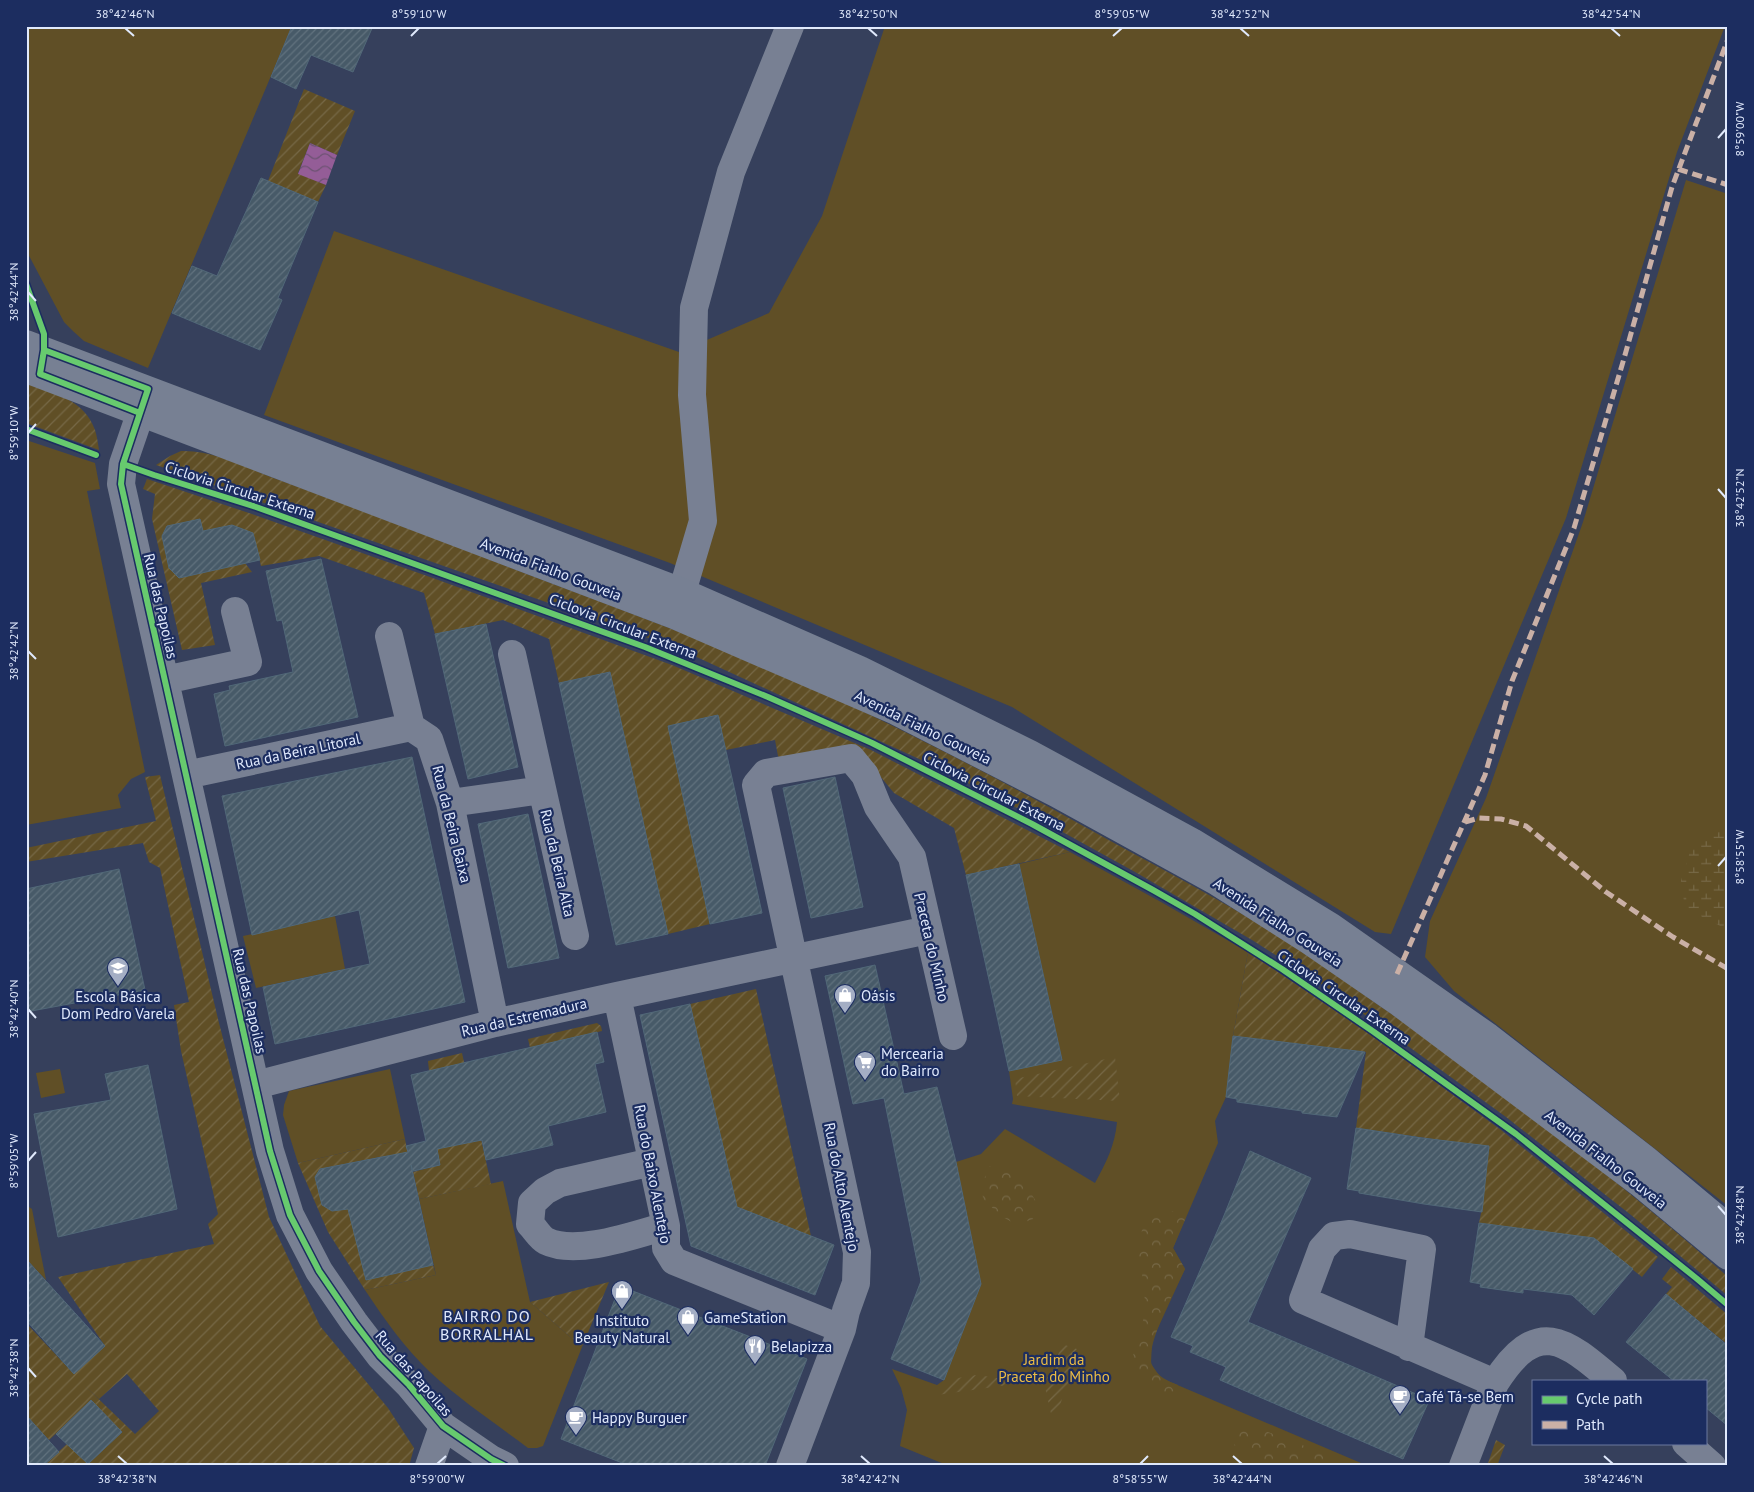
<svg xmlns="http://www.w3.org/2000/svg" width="1754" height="1492" viewBox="0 0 1754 1492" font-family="'PT Sans',sans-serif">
  <defs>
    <pattern id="forest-crowns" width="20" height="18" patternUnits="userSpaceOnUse" patternTransform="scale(1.25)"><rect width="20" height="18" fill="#604f26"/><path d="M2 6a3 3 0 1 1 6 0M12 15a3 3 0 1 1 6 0" fill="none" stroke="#766846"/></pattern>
    <pattern id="wetland-marsh" width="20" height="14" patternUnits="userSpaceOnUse" patternTransform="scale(1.25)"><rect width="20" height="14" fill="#604f26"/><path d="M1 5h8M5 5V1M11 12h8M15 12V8" fill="none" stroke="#766846"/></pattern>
    <pattern id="garden-furrows" width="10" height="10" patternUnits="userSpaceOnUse" patternTransform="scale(1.25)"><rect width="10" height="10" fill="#604f26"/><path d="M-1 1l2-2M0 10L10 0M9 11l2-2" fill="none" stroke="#766846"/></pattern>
    <pattern id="water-waves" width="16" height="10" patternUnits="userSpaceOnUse" patternTransform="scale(1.25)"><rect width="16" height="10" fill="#945d97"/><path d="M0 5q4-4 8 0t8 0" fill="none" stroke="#6c5272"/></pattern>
    <pattern id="building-hatch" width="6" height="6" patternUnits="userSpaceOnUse" patternTransform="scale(1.25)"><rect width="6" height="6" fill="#475a68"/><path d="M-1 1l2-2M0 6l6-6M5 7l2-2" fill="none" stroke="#61727e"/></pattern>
  </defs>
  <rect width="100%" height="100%" fill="#36405c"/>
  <path fill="#604f26" d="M26,26H292L148,368L84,341L74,332L64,322L26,250Z
    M885,26H1725L1677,152L1566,518L1391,934L1375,932L1012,707L670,563L264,415L334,231L679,352L769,313L822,216Z
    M1686,180L1728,194V1206L1454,991L1425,957L1430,921L1486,798L1583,522Z
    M26,440L95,463L100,489L87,491L145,772L131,779L118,795L121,808L26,825Z
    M1070,852L1161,902L1248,952L1233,1036L1226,1097L1215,1121L1218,1143L1173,1248L1185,1269L1152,1341L1151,1364L1161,1378L1368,1466H949L900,1446L907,1410L901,1388L892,1369L937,1385L944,1380L981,1284L956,1162L981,1154L1005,1129L1095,1183C1106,1163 1115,1145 1117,1122L1012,1104L1013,1099L1009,1071L1062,1059L1019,864Z
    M335,916L345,969L256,988L243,936Z
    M60,1069L65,1093L41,1098L36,1073Z
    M390,1069L405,1139L298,1163L283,1115L284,1105L289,1091Z
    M503,1181L530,1302L582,1347L543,1446L537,1448H528C495,1423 460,1400 430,1372C405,1348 384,1319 365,1290L436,1275L419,1199Z
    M26,1205L32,1209L46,1280L26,1259Z"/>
  <path fill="url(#forest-crowns)" d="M989,1166L1006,1170L1029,1190L1037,1203L1033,1219L1017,1225L1001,1216L983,1199L982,1185Z
    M1174,1211L1186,1217L1173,1248L1185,1269C1176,1288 1144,1347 1152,1365C1157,1377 1168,1381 1178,1385L1176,1394L1168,1396L1155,1392L1145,1381L1136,1366L1133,1356L1143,1321L1145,1301L1142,1274L1136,1255L1142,1230L1156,1214Z
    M1248,1425L1285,1438L1353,1466H1272L1234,1445L1238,1432Z"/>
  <path fill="url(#wetland-marsh)" d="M1728,821V930L1685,908L1681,881L1690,851L1719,826Z"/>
  <path fill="url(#garden-furrows)" fill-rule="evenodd" d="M304,89L355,111L337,155L310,143L298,173L326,185L318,202L268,181Z
    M26,381C52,392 85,400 95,430C97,436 98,444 99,450L26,423Z
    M181,451C217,450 248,469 282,481C343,503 404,527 465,550C564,589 665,624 763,666C877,715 988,773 1096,833C1148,862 1201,889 1252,920C1295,946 1336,975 1377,1004C1499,1088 1617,1179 1728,1277V1296L1631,1215L1506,1117L1329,989L1252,940L1135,872L1039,819L930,764L677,648L156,465L170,456Z
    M147,479L252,514L430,577L672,665L871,750L1070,852L966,875L954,828L894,793L856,747L782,761L778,756L775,740L726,750L717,715L668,726L710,924L668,934L610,672L559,683L549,639L503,620L435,634L424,593L319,556L261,566L253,533L222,527L203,531L167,526L162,536L169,568L179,578L245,563L252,572L201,583L215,645L182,650L152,519L155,494L143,489Z
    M160,775L219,1023L269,1217L320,1326L388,1408L414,1448L409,1466H43L67,1444L88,1464L122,1432L91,1400L49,1440L26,1415V1323L74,1374L105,1346L58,1277L214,1244L208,1224L218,1214L181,1051L174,1005L189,1002L160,868L149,862L143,843L26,862V848L156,821L145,777ZM127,1374L159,1411L135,1434L83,1384L99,1399Z
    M1248,952L1364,1030L1501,1130L1658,1257L1642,1277L1594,1239L1479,1223L1482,1208L1489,1147L1356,1128L1366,1052L1233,1036Z
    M756,989L811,1236L737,1207L690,1004Z
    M597,1023L601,1026L602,1031L541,1045V1095L528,1039Z
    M462,1053L491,1184L419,1199L413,1172L440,1165L437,1149L428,1061Z
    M1115,1057L1120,1101L1017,1096L1015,1079Z
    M405,1139L408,1154L380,1157L320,1169L315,1177L322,1205L332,1211L390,1203L400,1229L356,1240L366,1280L433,1265L436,1275L365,1290L328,1232L298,1163Z
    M1671,1267L1728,1315V1345L1666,1294L1672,1287L1662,1279Z
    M609,1282L582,1347L530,1302Z
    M1062,1344L1080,1350L1078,1366L1072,1381L1064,1392L1059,1409L1052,1418L1044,1383L1054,1366Z
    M978,1375L997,1378L1007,1382L1008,1385L937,1395C943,1378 962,1377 978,1375Z
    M1496,1440L1505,1445L1497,1466H1487Z"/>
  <path fill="url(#water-waves)" d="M310,143L337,155L326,185L298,174Z"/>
  <path fill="url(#building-hatch)" stroke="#516878" d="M292,26H373L353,72L311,55L296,89L271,77Z
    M261,178L318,202L278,298L282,300L260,350L172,313L192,266L217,276Z
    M200,519L203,531L232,525L253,533L260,560L179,578L169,568L162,536L167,526Z
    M321,559L358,717L225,746L214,694L230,690L229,686L293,672L282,620L277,621L266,571Z
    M486,624L518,767L468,779L435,634Z
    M610,672L668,934L616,945L559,683Z
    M718,715L762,913L710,924L668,726Z
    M412,757L465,1002L275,1044L263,987L370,964L359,910L252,935L222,796Z
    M835,777L863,907L811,918L783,788Z
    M528,814L559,958L508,968L478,824Z
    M1019,864L1062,1060L1009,1071L966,875Z
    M119,869L145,990L26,1012V889Z
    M875,965L904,1094L937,1087L956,1162L981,1284L944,1380L891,1359L921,1281L884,1098L853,1104L825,976Z
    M690,1004L737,1207L834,1245L815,1295L691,1246L640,1015Z
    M597,1032L604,1062L595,1064L606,1112L548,1126L553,1145L486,1160L482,1140L437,1149L440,1165L413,1171L411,1165L433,1265L366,1280L348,1209L332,1211L322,1205L315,1177L320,1169L408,1152L406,1146L426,1141L411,1075Z
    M1233,1036L1365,1052L1337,1117L1302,1113V1111L1237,1102V1099L1226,1097Z
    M148,1065L177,1209L58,1237L34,1114L111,1100L105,1074Z
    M1356,1128L1422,1138L1489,1146L1482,1212L1424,1204L1359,1193V1191L1347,1189Z
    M1250,1151L1311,1178L1248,1322L1377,1377L1416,1394V1398L1428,1403L1403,1459L1220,1380L1226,1367L1190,1352L1193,1346L1171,1337L1223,1218Z
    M1479,1223L1594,1238L1633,1269L1594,1315L1572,1295L1523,1289V1293L1480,1287L1481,1284L1470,1282Z
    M26,1259L105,1346L74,1374L26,1320Z
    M620,1286L807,1359L765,1466H630L561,1439Z
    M1666,1294L1728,1346V1426L1705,1407V1381H1674L1626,1342Z
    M91,1400L122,1432L88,1464L56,1434Z
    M26,1415L59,1452L43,1466H26Z"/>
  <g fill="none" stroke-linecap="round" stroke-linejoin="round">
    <path stroke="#788093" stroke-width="28" d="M148,391L123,464L121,484L270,1151L290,1215L319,1271L354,1322L380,1356L409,1385L443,1426L491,1459L505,1466
      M682,592L703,521L692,395L694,308L731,172L790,26
      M389,636L411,727L429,739L450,803L495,1023
      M512,654L575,936
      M165,680L248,662L235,611
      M186,775L411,727
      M450,803L542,790
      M617,996L666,1226V1248L674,1261L842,1329
      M256,1085L495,1023L617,996L928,930
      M652,1162L560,1183L545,1191L532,1203L530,1224C535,1229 540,1238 546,1241C576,1256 634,1235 666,1226
      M1409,1347L1422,1249L1350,1234L1334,1236L1322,1249L1303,1300L1495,1383L1463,1466
      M1495,1383C1537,1317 1564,1339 1613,1381
      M1686,1443L1712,1466
      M429,1466L443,1426
      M790,1466L842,1329L846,1311L856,1283L857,1252L756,785L766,773L851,758L865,775L878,807L912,857L953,1036"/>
    <path stroke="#778093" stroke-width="28" d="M26,344L682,592L860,670L1030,754L1192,842L1331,927L1488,1037L1645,1159L1728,1228
      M26,369L674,615L896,711L1056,793L1216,881L1310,941L1400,1003L1640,1183L1728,1256"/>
    <path stroke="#cab0a6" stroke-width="5" stroke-dasharray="10 5" stroke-linecap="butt" d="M1678,169L1728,185
      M1465,822L1479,818L1501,819L1526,826L1606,892L1673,937L1728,969
      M1397,974L1485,775L1512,681L1574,528L1625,355L1672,187L1728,39"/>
    <g stroke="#1c2d60" stroke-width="9">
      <path id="cycleway" d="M26,284L44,334V350L40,374L140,413
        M44,350L148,389L123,464L121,484L270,1151L290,1215L319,1271L354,1322L380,1356L409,1385L443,1426L491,1459L505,1466
        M26,429L96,455
        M123,464L154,475L256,507L645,647L768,697L872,743L1032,824L1153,890L1195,914L1282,969L1374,1032L1516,1134L1696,1278L1728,1305"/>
    </g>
    <use href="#cycleway" stroke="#67ca6e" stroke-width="6"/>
  </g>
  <path fill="none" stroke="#e0e9fc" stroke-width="2" d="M125,28L134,36M868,28L877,36M1240,28L1249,36M1611,28L1620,36M411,36L419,28M1113,36L1122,28M1718,138L1726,129M28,292L36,301M28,433L36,424M1718,489L1726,498M28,651L36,659M1718,866L1726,857M28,1009L36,1018M28,1161L36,1152M1718,1206L1726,1215M28,1368L36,1377M118,1456L127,1464M861,1456L870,1464M1233,1456L1242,1464M1604,1456L1613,1464M437,1464L446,1456M1140,1464L1148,1456"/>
  <defs>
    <g id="school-pin" transform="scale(1.125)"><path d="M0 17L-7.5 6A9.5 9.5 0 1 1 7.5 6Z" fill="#a4aec4" stroke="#1c2d60"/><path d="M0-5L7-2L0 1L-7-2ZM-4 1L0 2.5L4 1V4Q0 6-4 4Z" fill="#fff"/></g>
    <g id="shop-pin" transform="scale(1.125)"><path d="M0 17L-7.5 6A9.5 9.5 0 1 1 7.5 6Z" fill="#a4aec4" stroke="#1c2d60"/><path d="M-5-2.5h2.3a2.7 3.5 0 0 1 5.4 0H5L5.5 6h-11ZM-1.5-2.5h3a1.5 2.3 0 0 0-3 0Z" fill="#fff"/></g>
    <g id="supermarket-pin" transform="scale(1.125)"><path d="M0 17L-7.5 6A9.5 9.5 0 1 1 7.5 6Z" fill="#a4aec4" stroke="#1c2d60"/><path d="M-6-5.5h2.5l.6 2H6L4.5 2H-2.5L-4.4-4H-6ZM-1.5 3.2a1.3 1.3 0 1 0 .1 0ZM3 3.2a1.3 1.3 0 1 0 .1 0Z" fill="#fff"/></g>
    <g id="restaurant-pin" transform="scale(1.125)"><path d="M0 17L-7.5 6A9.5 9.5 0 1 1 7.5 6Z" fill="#a4aec4" stroke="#1c2d60"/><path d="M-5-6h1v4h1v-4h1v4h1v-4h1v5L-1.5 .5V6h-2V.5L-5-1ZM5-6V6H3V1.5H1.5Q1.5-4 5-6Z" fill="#fff"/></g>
    <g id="cafe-pin" transform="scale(1.125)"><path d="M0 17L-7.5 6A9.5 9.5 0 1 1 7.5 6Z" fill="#a4aec4" stroke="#1c2d60"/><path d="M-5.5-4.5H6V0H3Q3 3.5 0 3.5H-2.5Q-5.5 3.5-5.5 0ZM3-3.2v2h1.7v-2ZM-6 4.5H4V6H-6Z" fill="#fff"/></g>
  </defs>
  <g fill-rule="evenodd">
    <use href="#school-pin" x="118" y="968"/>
    <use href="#shop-pin" x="845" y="995"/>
    <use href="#supermarket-pin" x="865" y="1062"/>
    <use href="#shop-pin" x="622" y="1291"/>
    <use href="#shop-pin" x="688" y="1317"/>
    <use href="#restaurant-pin" x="755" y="1346"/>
    <use href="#cafe-pin" x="1400" y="1396"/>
    <use href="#cafe-pin" x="576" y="1417"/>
  </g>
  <g text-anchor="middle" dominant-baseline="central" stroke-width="4.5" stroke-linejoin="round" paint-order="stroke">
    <g font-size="15" fill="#e0e9fc" stroke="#1c2d60">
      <text transform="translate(240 490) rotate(18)">Ciclovia Circular Externa</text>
      <text transform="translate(551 569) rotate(21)">Avenida Fialho Gouveia</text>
      <text transform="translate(161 606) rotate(77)">Rua das Papoilas</text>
      <text transform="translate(623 626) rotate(21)">Ciclovia Circular Externa</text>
      <text transform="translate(923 727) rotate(26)">Avenida Fialho Gouveia</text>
      <text transform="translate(298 751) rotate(-12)">Rua da Beira Litoral</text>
      <text transform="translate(994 791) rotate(27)">Ciclovia Circular Externa</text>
      <text transform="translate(452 824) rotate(76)">Rua da Beira Baixa</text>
      <text transform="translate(558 863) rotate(77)">Rua da Beira Alta</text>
      <text transform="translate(1278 922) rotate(33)">Avenida Fialho Gouveia</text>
      <text transform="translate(932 947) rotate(77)">Praceta do Minho</text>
      <text transform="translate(1344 997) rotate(34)">Ciclovia Circular Externa</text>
      <text transform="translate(250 1001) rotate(77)">Rua das Papoilas</text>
      <text transform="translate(524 1017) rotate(-13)">Rua da Estremadura</text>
      <text transform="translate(1606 1159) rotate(38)">Avenida Fialho Gouveia</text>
      <text transform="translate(653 1174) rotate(79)">Rua do Baixo Alentejo</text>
      <text transform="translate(842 1187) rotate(79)">Rua do Alto Alentejo</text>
      <text transform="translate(414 1373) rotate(49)">Rua das Papoilas</text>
    </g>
    <g font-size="15" fill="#e0e9fc" stroke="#1c2d60" text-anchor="start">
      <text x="861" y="995">Oásis</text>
      <text x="118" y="996" text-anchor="middle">Escola Básica<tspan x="118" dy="17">Dom Pedro Varela</tspan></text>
      <text x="881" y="1053">Mercearia<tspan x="881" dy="17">do Bairro</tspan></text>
      <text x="704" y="1317">GameStation</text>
      <text x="622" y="1320" text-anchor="middle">Instituto<tspan x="622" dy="17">Beauty Natural</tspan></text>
      <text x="771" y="1346">Belapizza</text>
      <text x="1416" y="1396">Café Tá-se Bem</text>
      <text x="592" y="1417">Happy Burguer</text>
    </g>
    <g font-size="15" fill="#edbd44" stroke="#1c2d60">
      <text x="1054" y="1359">Jardim da<tspan x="1054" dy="17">Praceta do Minho</tspan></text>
    </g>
    <g font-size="16" letter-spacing="1" fill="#e0e9fc" stroke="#1c2d60">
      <text x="487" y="1316">BAIRRO DO<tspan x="487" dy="18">BORRALHAL</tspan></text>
    </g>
  </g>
  <rect width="1754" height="1492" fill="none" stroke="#1c2d60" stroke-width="55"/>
  <rect x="1532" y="1380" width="175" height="65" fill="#1c2d60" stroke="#6a789e"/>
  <rect x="1542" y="1396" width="25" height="8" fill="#67ca6e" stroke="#6a789e"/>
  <text x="1576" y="1404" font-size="15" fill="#e0e9fc">Cycle path</text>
  <rect x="1542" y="1421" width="25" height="8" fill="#cab0a6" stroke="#6a789e"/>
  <text x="1576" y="1430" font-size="15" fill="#e0e9fc">Path</text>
  <rect x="28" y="28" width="1698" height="1436" fill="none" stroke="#e0e9fc" stroke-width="2"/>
  <g font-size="12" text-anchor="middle" fill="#e0e9fc">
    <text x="125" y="18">38°42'46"N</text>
    <text x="419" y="18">8°59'10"W</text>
    <text x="868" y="18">38°42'50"N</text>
    <text x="1122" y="18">8°59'05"W</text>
    <text x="1240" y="18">38°42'52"N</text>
    <text x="1611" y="18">38°42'54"N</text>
    <text transform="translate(1740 129) rotate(-90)" y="4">8°59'00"W</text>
    <text transform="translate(14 292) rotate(-90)" y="4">38°42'44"N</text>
    <text transform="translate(14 433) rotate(-90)" y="4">8°59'10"W</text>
    <text transform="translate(1740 498) rotate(-90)" y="4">38°42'52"N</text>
    <text transform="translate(14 651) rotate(-90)" y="4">38°42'42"N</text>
    <text transform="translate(1740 857) rotate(-90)" y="4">8°58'55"W</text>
    <text transform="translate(14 1009) rotate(-90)" y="4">38°42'40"N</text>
    <text transform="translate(14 1161) rotate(-90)" y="4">8°59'05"W</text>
    <text transform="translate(1740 1215) rotate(-90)" y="4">38°42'48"N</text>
    <text transform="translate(14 1368) rotate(-90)" y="4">38°42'38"N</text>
    <text x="127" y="1483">38°42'38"N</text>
    <text x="437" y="1483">8°59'00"W</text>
    <text x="870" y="1483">38°42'42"N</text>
    <text x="1140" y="1483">8°58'55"W</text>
    <text x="1242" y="1483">38°42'44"N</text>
    <text x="1613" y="1483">38°42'46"N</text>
  </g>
</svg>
